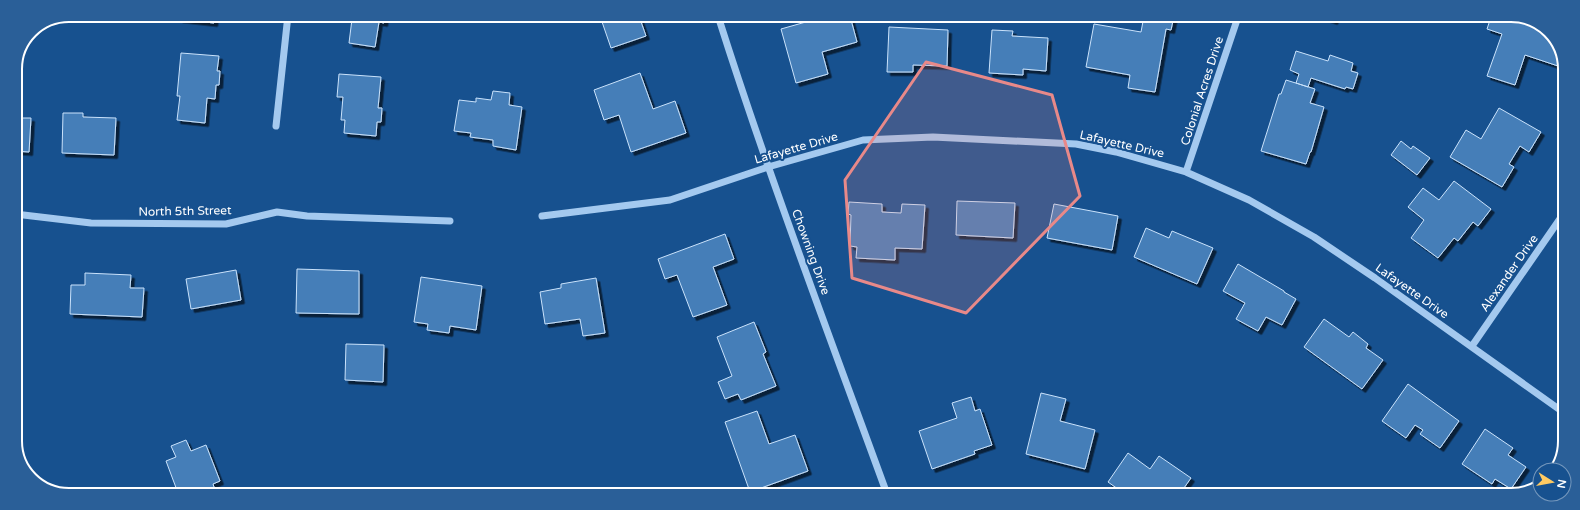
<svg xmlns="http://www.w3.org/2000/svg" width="1580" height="510" viewBox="0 0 1580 510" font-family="'Varela Round',sans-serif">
  <defs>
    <filter id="shadow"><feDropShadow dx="3.5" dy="3.5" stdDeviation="0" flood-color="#0009"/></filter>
  </defs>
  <rect width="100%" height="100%" fill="#17518f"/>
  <path fill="#447eb8" stroke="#cae2fb" filter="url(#shadow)" d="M179,15H215L214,23L179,19Z
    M347,15H385L384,23L379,22L375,47L349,43L352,19L347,18Z
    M600,16H639L646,36L611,48Z
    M827,16H850L857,42L822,52L828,74L796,83L781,29Z
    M1144,16H1174L1171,30L1166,29L1155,92L1128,88L1130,75L1086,67L1094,24L1141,32Z
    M1322,17H1336L1334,21Z
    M1491,17H1525L1554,36L1561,55L1558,66L1525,55L1515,85L1487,76L1502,34L1487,29Z
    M889,27L948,30L947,66L913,65V72H887Z
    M992,30L1013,31L1012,36L1048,38L1046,71L1023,69V75L989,73Z
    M1296,51L1328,61L1330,55L1353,63L1351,71L1358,73L1353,89L1346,87L1345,89L1311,78L1308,87L1296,83L1299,74L1290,70Z
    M181,53L219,56L217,71H220L219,85H216L215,99L207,98L205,123L177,120L180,96H177Z
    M640,73L653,109L675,101L686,133L631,152L619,115L604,120L594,90Z
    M339,74L381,77L378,108H382L381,122H377L376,136L344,133L345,120H341L343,97H337Z
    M1286,80L1315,89L1310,103L1324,107L1311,152H1310L1306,164L1261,151L1279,94H1281Z
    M493,91L510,93L509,105L522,107L516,150L493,146V140L470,137L471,133L454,131L459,100L476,102V98L491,100Z
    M1499,108L1541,132L1529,152L1520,146L1509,164L1514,167L1502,187L1450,157L1466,130L1481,139Z
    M63,113H83V117L116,118L114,155L62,153Z
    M15,118H31L29,152L15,151Z
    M1401,141L1411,149L1413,146L1430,158L1417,175L1391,155Z
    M1454,181L1491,209L1478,226L1473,222L1458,241L1454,238L1438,258L1411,238L1424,220L1408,207L1423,188L1439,200Z
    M957,201L1015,203L1013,238L956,235Z
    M849,202L882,204V212L901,213L902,204L925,205L922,249L895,248V260L856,258L857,247L850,246L851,215L848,214Z
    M1054,204L1118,216L1112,250L1047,238Z
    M1146,228L1169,238L1172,231L1213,248L1197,284L1134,257Z
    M725,234L734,259L713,267L727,305L693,317L677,275L665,279L658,259Z
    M1238,264L1284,291V292L1296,299L1282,325L1266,317L1258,331L1236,319L1245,303L1223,291Z
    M297,269L359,271V314L296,313Z
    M236,270L241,300L191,309L186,279Z
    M85,273L131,275L130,288H144L142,317L70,314L71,285H85Z
    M421,277L482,286L476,330L450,326L449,333L427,330L428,324L414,322Z
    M596,278L605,333L583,336L580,319L545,324L540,292L561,288V284Z
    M1324,319L1349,337L1353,332L1368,344L1366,348L1383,360L1362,389L1304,347Z
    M754,322L766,352L763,354L776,386L741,400L738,394L725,399L718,382L732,376L717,337Z
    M346,344L384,345L383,382L345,380Z
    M1408,384L1459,421L1440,448L1420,434L1423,430L1415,425L1406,438L1382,421Z
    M1041,393L1066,399L1060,421L1095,430L1085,469L1026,454Z
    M971,397L975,411L980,409L992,445L974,451L975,454L932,469L919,431L957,418L952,403Z
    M757,411L769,444L795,435L808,471L750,492L725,422Z
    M1485,429L1513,448L1508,455L1526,467L1511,489L1495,479L1492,484L1462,464Z
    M186,440L191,451L206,445L220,481L213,484L215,490L206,493H178L166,461L176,457L171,446Z
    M1128,453L1150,469L1159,456L1191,478L1179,495L1125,494L1108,482Z
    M814,488L816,494H798Z"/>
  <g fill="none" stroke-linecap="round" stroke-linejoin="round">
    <path stroke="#a4c9ef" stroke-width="7" d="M718,16C769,177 829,335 887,494
      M276,126L288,15
      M1186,172L1238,17
      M15,214L91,223L226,224L277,212L307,216L450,221
      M542,216L670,200L768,167L863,140L933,137L1076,144L1116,152L1186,172L1249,200L1314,237L1375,278L1563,412
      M1472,346L1564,213"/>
  </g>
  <path fill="#e88989" fill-opacity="0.2" stroke="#e88989" stroke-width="3" stroke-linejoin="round" d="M926,62L1052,95L1080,196L966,313L852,278L845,180Z"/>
  <g text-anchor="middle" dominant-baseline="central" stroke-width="4" stroke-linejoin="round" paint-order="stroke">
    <g font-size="12" fill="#fff" stroke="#17518f">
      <text transform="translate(1202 91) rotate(-72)">Colonial Acres Drive</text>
      <text transform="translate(1122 144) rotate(13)">Lafayette Drive</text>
      <text transform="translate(796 148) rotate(-16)">Lafayette Drive</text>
      <text transform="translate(185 211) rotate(-1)">North 5th Street</text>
      <text transform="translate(811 252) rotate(70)">Chowning Drive</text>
      <text transform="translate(1509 273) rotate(-55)">Alexander Drive</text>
      <text transform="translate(1412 291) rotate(35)">Lafayette Drive</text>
    </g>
  </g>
  <path d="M0 0H1580V510H0ZM69 22H1511A47 47 0 0 1 1558 69V441A47 47 0 0 1 1511 488H69A47 47 0 0 1 22 441V69A47 47 0 0 1 69 22Z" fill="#2a5f98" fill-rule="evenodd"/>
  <path fill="none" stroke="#fff" stroke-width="2" d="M69 22H1511A47 47 0 0 1 1558 69V441A47 47 0 0 1 1511 488H69A47 47 0 0 1 22 441V69A47 47 0 0 1 69 22Z"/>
  <g transform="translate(1552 482) rotate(101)"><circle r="19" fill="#17518f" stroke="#7497bc"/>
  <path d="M0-3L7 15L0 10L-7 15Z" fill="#ffca62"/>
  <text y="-6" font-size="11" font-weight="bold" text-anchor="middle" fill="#ffffff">N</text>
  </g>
</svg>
